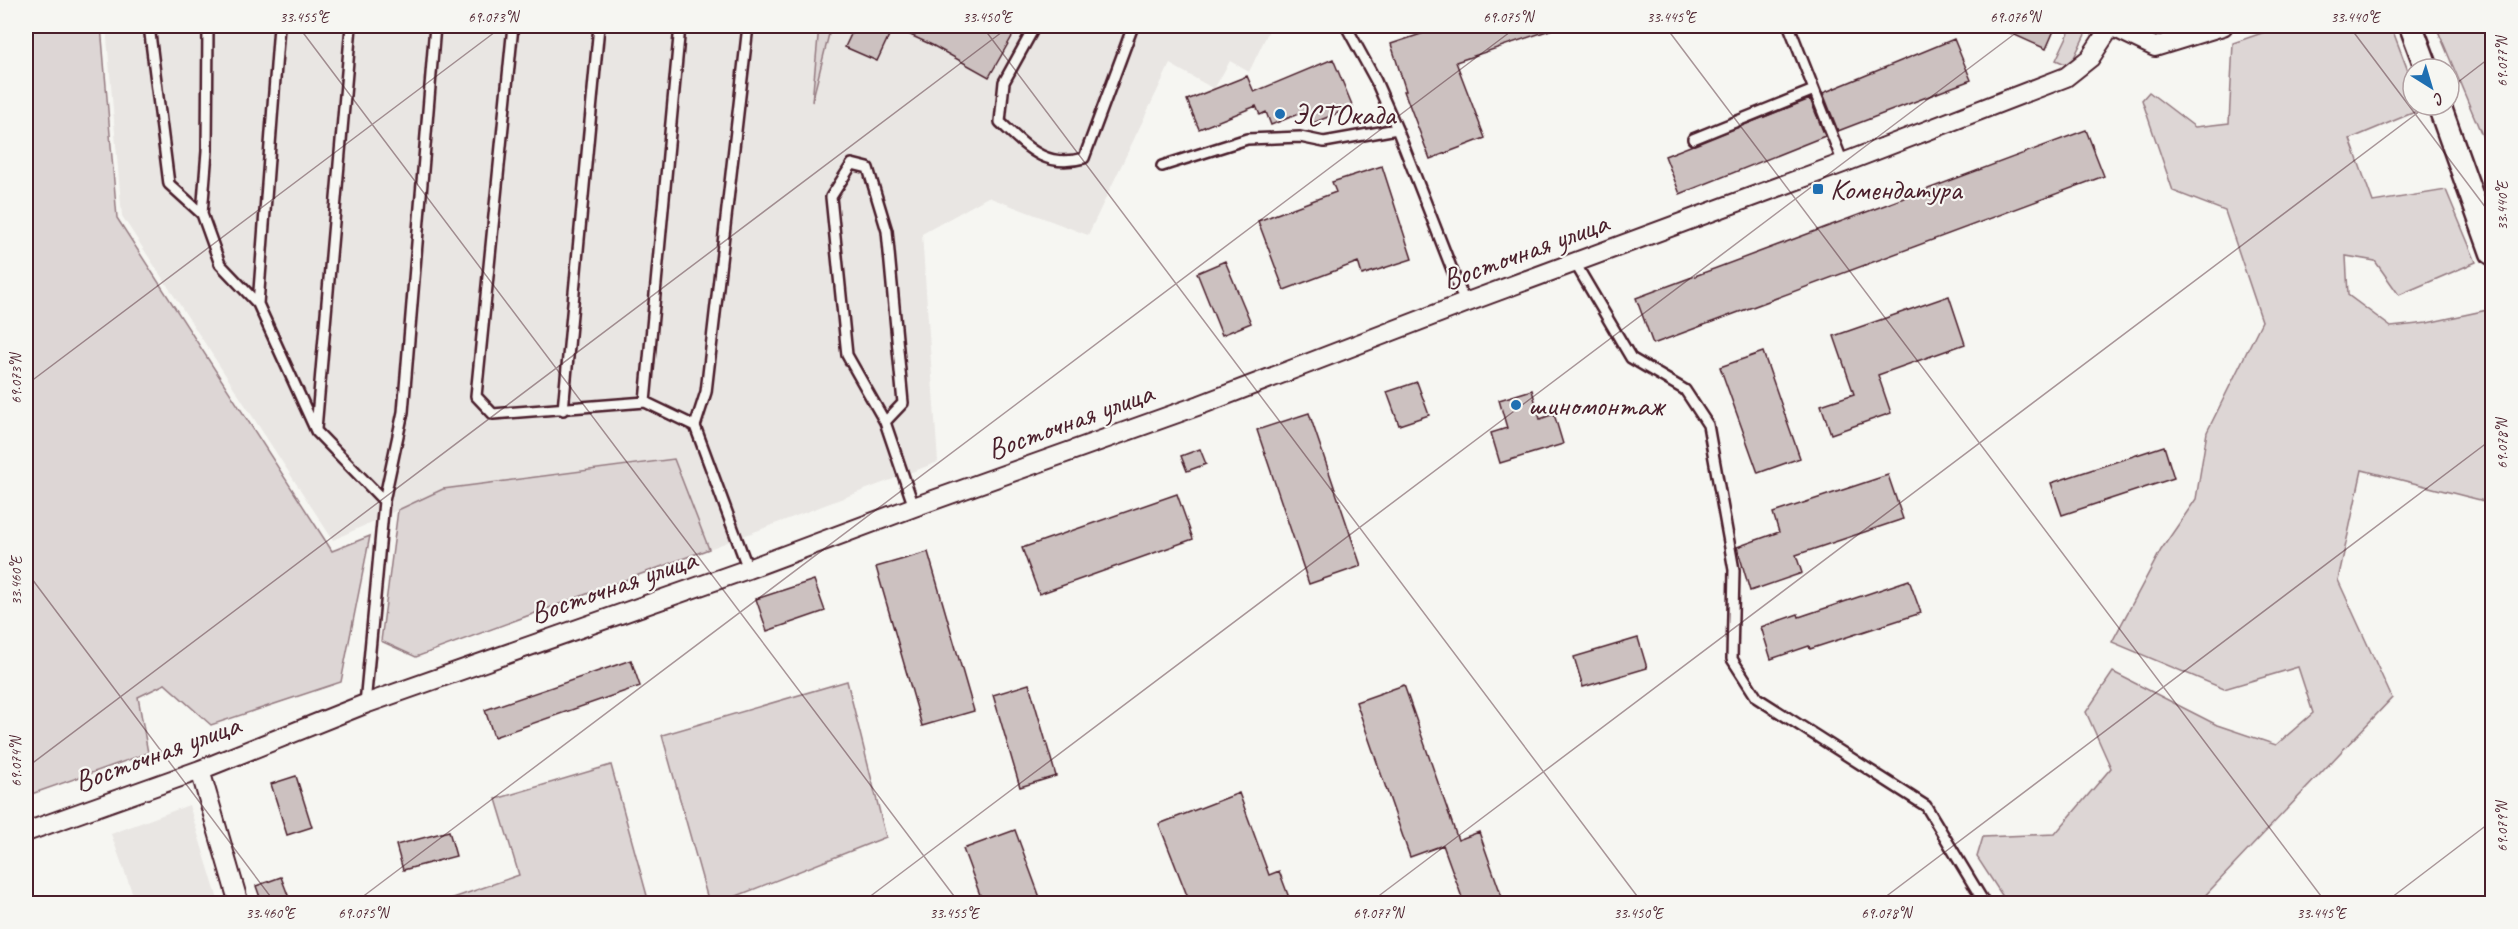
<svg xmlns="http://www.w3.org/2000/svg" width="2518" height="929" viewBox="0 0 2518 929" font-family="Caveat,sans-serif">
  <rect width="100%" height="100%" fill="#f6f6f2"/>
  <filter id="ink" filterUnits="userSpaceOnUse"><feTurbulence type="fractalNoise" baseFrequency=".0167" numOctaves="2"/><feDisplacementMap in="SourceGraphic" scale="12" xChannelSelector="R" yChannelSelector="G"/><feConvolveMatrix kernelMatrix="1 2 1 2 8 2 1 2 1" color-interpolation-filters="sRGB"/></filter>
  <g filter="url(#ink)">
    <path fill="#e9e6e3" d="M106,26H1271L1249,72L1230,61L1214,89L1170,64L1088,235L988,197L922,234L938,462L709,549L673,459L443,489L333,540L122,216Z
      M189,805L219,903H136L111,834Z"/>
    <path fill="#ddd6d5" stroke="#947a80" stroke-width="1.5" d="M26,26H101L117,218L332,551L370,536L341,682L211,725L165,684L138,697L148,753L26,796Z
      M819,26H831L812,102Z
      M2072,26H2089L2070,66L2056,60Z
      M2282,26H2391L2413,84V105H2421L2422,109L2350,139L2373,202L2446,190L2476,262L2399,295L2375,261L2346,256L2348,295L2391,327L2427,323L2492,309V503L2362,470L2338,580L2392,698L2198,903H2007L1977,857L1983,837L2055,834L2111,768L2086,712L2113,672L2217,725L2276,745L2313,713L2298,667L2224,689L2112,642L2161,550L2196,499L2207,432L2262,321L2225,211L2173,191L2142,100L2149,92L2195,127L2229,123L2233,43Z
      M2436,26H2492V159Z
      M674,459L709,549L416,657L381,641L398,510L443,489Z
      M847,681L886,837L719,903H709L662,735Z
      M611,765L649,903H439L519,875L496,799Z"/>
    <path fill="#ccc1c0" stroke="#4a1f2b" stroke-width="1.5" d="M855,26H1018L989,77L932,45L893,27L877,61L845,47Z
      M1445,26H1556V28L1456,62L1485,138L1430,159L1404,91H1406L1391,44Z
      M1995,26H2056L2046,49Z
      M1954,39L1971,80L1838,131L1823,93Z
      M1333,59L1353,107L1313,123L1308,110L1271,125L1266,112L1260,115L1256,106L1199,129L1187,100L1247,76L1254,92Z
      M1810,99L1825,136L1680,194L1665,156Z
      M2086,130L2104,176L1653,344L1636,298Z
      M1382,166L1412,259L1362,275L1358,262L1284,290L1258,221L1336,192L1332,182Z
      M1225,261L1251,323L1222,335L1197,273Z
      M1949,296L1965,344L1878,375L1891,413L1831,434L1821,405L1854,394L1834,336Z
      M1763,352L1800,458L1758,473L1720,367Z
      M1417,382L1429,415L1399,425L1387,392Z
      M1532,390L1540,419L1554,414L1563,444L1500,463L1491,433L1507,428L1499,400Z
      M1309,413L1361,566L1309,584L1257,430Z
      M2164,446L2174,478L2062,515L2051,483Z
      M1200,449L1206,464L1187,471L1181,456Z
      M1888,475L1903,519L1796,555L1802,573L1750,591L1737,547L1779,532L1773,513Z
      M1177,494L1193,539L1039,594L1022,548Z
      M928,552L974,711L922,726L876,567Z
      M814,580L825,611L767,631L756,599Z
      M1909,580L1921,613L1810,649L1809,646L1771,659L1761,627L1798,614L1799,617Z
      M1638,638L1647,668L1583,687L1574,657Z
      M631,660L640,686L494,737L485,710Z
      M1029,684L1056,776L1020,787L993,695Z
      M1404,685L1458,840L1479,832L1504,903H1464L1443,845L1410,857L1356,702Z
      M296,776L312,827L287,835L271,784Z
      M1239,793L1269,875L1279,871L1291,903H1190L1159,824Z
      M1015,830L1042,903H983L963,849Z
      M449,831L456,856L403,870L396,845Z
      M281,877L291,903H262L256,886Z"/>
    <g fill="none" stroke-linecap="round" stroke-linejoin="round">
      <g stroke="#4a1f2b" stroke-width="14">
        <path id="service" d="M149,26L169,184L202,214L220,264L258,304L316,431L384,501
          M513,26L476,396L493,414L645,402L695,426
          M748,26L706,392L695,426L748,569
          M1035,26L1004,82L1000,122C1027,147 1045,169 1084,158L1133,26
          M1346,26L1376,81L1397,129L1465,303
          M1789,26L1843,163
          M1693,139L1814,90
          M1162,166L1247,139L1300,137L1324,142L1397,129
          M202,214L207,151L208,26
          M1575,263L1631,358L1685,390L1708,425L1734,570L1732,659L1757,698L1926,806L1985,904
          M258,304L279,26
          M645,402L680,26
          M563,410L599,26
          M885,422L903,403L887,231L868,168L852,164L831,197L847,355L885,422L914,507
          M316,429L351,26
          M365,704L384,501L403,412L435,26"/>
      </g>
      <g stroke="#4a1f2b" stroke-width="22">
        <path id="minor" d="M2111,26L2155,47L2223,26
          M200,770L239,904
          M26,832L200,770L365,704L748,569L914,507L1200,405L1465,303L1843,163L2066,77L2090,58L2111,26"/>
      </g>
      <g stroke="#4a1f2b" stroke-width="27">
        <path id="tertiary" d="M2411,26L2427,69
          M2439,105L2492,253"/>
      </g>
      <use href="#service" stroke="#f6f6f2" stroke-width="9"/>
      <use href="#minor" stroke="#f6f6f2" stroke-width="18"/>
      <use href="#tertiary" stroke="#f6f6f2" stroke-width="22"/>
    </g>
  </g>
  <path fill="none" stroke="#4a1f2b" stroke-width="1.5" stroke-opacity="0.45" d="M298,26L960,904M982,26L1643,904M1665,26L2327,904M2349,26L2492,216M2449,89L2492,56M26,385L503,26M26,571L276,904M26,768L1010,26M353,904L1518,26M860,904L2025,26M1368,904L2428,105M1876,904L2492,439M2383,904L2492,821"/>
  <g fill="#1f6fb2" stroke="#f6f6f2" stroke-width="2">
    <circle cx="1280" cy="114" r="6"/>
    <rect x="1812" y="183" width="12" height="12" rx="3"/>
    <circle cx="1516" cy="405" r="6"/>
  </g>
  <g text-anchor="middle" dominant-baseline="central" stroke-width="4.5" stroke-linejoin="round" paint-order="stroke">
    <g font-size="30" fill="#4a1f2b" stroke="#f6f6f2" text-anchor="start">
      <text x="1292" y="114">ЭСТОкада</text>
      <text x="1830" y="189">Комендатура</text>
      <text x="1528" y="405">шиномонтаж</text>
    </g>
    <g font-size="30" fill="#4a1f2b" stroke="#f6f6f2">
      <text transform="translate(1525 251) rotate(-20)">Восточная улица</text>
      <text transform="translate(1070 421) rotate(-20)">Восточная улица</text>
      <text transform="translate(613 586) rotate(-19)">Восточная улица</text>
      <text transform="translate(157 753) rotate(-20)">Восточная улица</text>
    </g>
  </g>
  <rect width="2518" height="929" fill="none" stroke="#f6f6f2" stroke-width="66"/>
  <g transform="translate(2431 87) rotate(143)"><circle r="28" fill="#f6f6f2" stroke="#b1a0a2" stroke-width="1.5"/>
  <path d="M0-4.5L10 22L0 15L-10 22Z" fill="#1f6fb2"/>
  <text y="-9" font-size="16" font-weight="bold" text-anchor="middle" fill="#4a1f2b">С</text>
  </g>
  <rect x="33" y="33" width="2452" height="863" fill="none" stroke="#4a1f2b" stroke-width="2"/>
  <g font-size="15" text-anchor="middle" fill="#4a1f2b">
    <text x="304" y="22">33.455°E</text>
    <text x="493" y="22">69.073°N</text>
    <text x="987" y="22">33.450°E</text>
    <text x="1508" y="22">69.075°N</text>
    <text x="1671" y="22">33.445°E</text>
    <text x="2015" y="22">69.076°N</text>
    <text x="2355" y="22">33.440°E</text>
    <text transform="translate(2502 62) rotate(-90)" y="5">69.077°N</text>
    <text transform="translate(2502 206) rotate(-90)" y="5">33.440°E</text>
    <text transform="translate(16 379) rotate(-90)" y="5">69.073°N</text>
    <text transform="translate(2502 444) rotate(-90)" y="5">69.078°N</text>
    <text transform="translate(16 581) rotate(-90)" y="5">33.460°E</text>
    <text transform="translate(16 762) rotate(-90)" y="5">69.074°N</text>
    <text transform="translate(2502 827) rotate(-90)" y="5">69.079°N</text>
    <text x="270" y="918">33.460°E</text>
    <text x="363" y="918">69.075°N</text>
    <text x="954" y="918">33.455°E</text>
    <text x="1378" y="918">69.077°N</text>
    <text x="1638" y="918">33.450°E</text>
    <text x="1886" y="918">69.078°N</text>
    <text x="2321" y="918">33.445°E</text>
  </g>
</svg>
